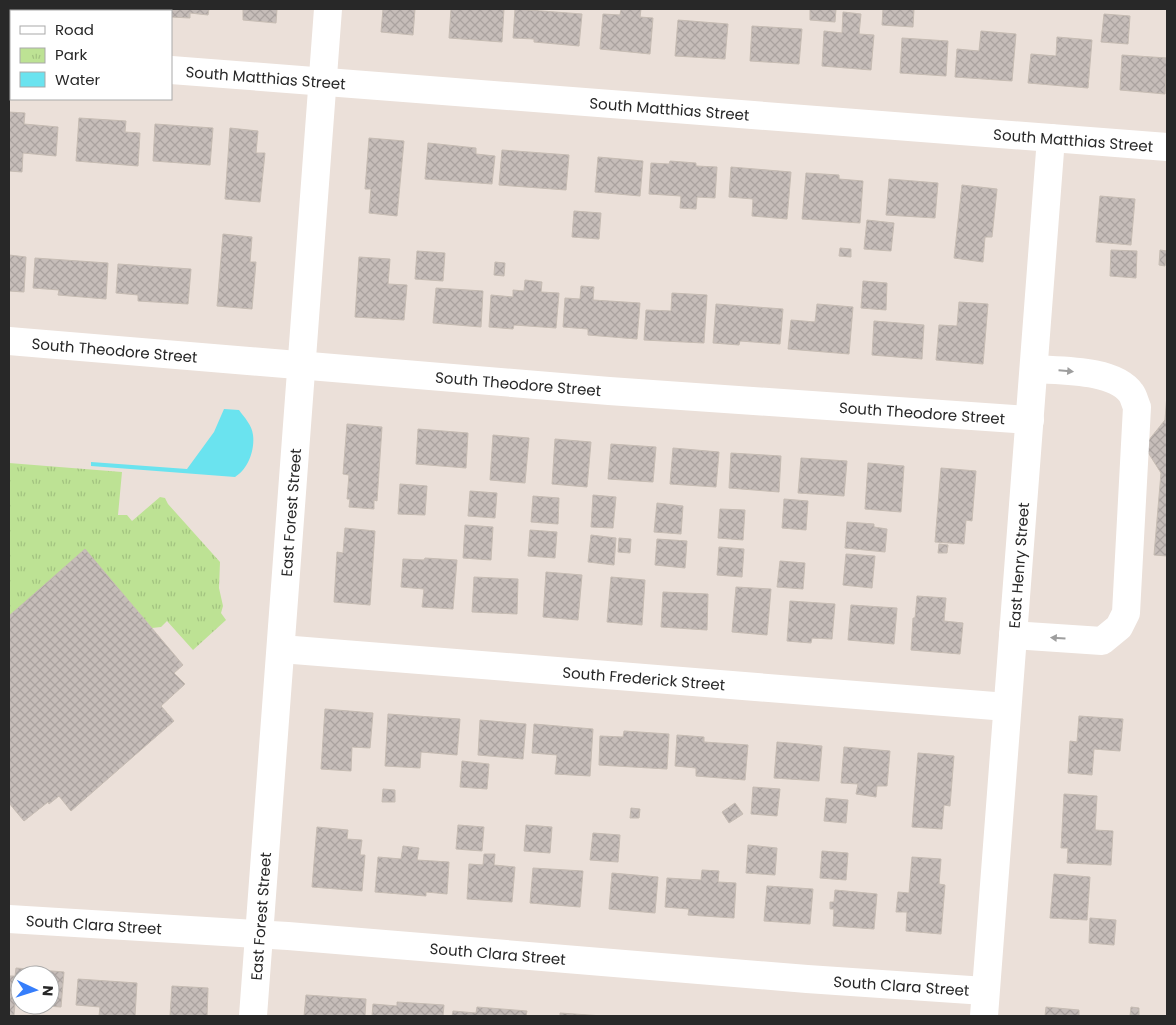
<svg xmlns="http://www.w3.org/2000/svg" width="1176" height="1025" viewBox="0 0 1176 1025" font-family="Poppins,sans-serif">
  <defs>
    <pattern id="park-tufts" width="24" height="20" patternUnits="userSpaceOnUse" patternTransform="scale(1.25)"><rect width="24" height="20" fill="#bde294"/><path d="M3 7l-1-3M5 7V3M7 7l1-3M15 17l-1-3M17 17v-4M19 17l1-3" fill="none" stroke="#a2c280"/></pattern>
    <pattern id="building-cross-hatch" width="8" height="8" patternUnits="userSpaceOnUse" patternTransform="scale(1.25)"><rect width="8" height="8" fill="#c6bdb9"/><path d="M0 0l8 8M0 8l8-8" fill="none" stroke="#aaa29f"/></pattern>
  </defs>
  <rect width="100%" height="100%" fill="#ebe0d9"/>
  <path fill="url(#park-tufts)" d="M9,463L122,472L118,515H127L132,521L160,497L165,498L168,504L220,562L219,588L223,606L221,613L226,620L193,650L167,621L161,627L152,628L85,550L9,616Z"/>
  <path fill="#6ae3ef" d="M224,409L239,410C244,417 252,425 253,435C255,450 248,469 235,477L91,466V462L187,469L214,432Z"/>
  <path fill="url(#building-cross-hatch)" stroke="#c6bcb3" d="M155,9H209L208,15L190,13V18L171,17V11H155Z
    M243,9H277L276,23L243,20Z
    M383,9H415L413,35L381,32Z
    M451,9H504L502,42L449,38Z
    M515,9L582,14L579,46L534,42V39L513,38Z
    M621,9H641L640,17L653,18L650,54L600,49L603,14L620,15Z
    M810,9H836L835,22L810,20Z
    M883,9H914L913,27L882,25Z
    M843,12L861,14L859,34L874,35L871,70L822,66L824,31L842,33Z
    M1104,14L1130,16L1128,44L1101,42Z
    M678,20L728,24L725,59L675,56Z
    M752,26L802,29L799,64L750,61Z
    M981,31L1016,34L1012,81L955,77L957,49L979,51Z
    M1057,37L1092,40L1088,88L1028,83L1031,54L1056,56Z
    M902,38L948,41L946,76L900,73Z
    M1122,55L1167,58L1165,94L1120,90Z
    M9,112L25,113L24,124L58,127L56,156L23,153L22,172L9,171Z
    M79,118L126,121L125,132L140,133L138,166L76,161Z
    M155,124L213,128L210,165L153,161Z
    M230,128L258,131L256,153H265L260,202L225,199Z
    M369,138L404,141L397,216L369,213L371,189H365Z
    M428,143L476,148V154L495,156L492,184L425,179Z
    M502,150L569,155L566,190L499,185Z
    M598,157L643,161L640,196L595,192Z
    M670,161L696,163V166L717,167L715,198L697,197L696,209L680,208L681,196L649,194L651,163L669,164Z
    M731,167L791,172L787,219L752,216L753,199L729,197Z
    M806,173L839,175V179L863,181L860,223L802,219Z
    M889,179L938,183L935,218L886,215Z
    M962,185L997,189L992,237H985L983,262L954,258Z
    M1100,196L1135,199L1131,245L1096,242Z
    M574,211L601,213L599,239L572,237Z
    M867,220L894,223L891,251L864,249Z
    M223,234L252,237L250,262H256L252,309L217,306Z
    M840,248L851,249V257L839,256Z
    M1111,250L1137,251L1136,278L1110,276Z
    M1160,250L1167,251L1165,266L1159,265Z
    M417,251L445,253L443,281L415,279Z
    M9,255L26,257L24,292L9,291Z
    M359,257L390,259L388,284L407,285L404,320L355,317Z
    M35,258L108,263L106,299L58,295L59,290L33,288Z
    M495,262L505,263L504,276L494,275Z
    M118,264L191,269L188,304L138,301V295L116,293Z
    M525,280L542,282L541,292L559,293L556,328L514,325L513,329L489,327L491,295L513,297V290L524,291Z
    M863,281L887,283L886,310L861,308Z
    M581,286L594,287L593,300L640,303L637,339L588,335V329L563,327L565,298L580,299Z
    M436,288L483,291L481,327L433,323Z
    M672,293L707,295L704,343L644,340L646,310L671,311Z
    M959,302L988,304L983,364L936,360L939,325L957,326Z
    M716,304L783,309L780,344L740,341L739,345L713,343Z
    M817,304L853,307L849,354L788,349L791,320L815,322Z
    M874,321L924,325L922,359L872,355Z
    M1167,394V556L1154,555L1161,473L1144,446L1165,420Z
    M347,424L382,427L377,501L374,500V509L349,507L350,499H347L349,475L343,474Z
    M418,429L468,433L466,468L416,464Z
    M493,435L529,438L525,483L490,480Z
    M555,439L591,442L587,487L552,484Z
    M611,444L656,447L653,482L608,479Z
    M673,448L719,452L716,487L670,484Z
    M731,453L781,456L779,492L729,488Z
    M801,458L847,461L844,496L798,493Z
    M868,463L904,466L901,512L865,509Z
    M941,468L976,471L972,521L966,520L964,544L935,542Z
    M400,484L427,486L425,515L398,514Z
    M470,491L497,493L495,518L468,516Z
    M593,495L616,497L613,528L591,527Z
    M533,496L559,498L558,524L531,522Z
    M784,499L808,501L806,530L782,528Z
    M657,503L683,506L681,534L654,532Z
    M720,509L745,510L743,540L718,538Z
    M847,522L874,524V527L887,529L885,552L845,548Z
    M465,525L493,527L491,560L463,558Z
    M345,528L375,531L370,605L334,602L337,552L343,553Z
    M530,530L557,532L555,558L528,556Z
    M591,535L616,538L614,565L588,562Z
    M619,538L631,539L630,553L618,552Z
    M657,539L687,541L685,568L655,565Z
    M939,544L948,545L947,553H938Z
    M719,547L744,549L742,577L717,575Z
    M85,549L183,665L174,673L185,684L161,706L174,721L71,811L59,796L49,804L48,802L24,821L9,803V616Z
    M846,554L875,556L872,588L843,585Z
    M425,558L457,560L453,609L422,607L424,589L401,587L403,559L424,560Z
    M780,561L805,563L803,589L777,587Z
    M546,572L582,575L578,620L543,617Z
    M474,577L518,579L517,614L472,612Z
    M611,577L645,580L642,625L607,622Z
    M736,587L771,589L767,635L732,632Z
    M663,592L708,594L707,630L661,627Z
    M917,596L946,598L944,621L963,623L960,654L911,650L913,618H915Z
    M790,601L835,604L832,639L812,638L811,643L787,641Z
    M851,605L897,608L894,644L848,640Z
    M325,709L373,713L370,748L352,747L351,771L321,769Z
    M388,714L460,719L457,755L421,752L420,768L385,766Z
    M1079,716L1123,719L1120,751L1094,749L1092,775L1068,773L1070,741L1077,742Z
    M480,720L526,724L523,759L478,755Z
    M534,724L593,729L590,776L555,774L557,755L532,753Z
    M624,731L669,734L667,769L599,765L600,736L623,737Z
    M677,735L704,737V742L748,745L745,780L696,776V768L675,766Z
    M777,742L822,746L819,781L774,778Z
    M844,747L890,751L887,786H877L876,797L856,794L858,784L841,783Z
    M918,753L954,756L950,806L944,805L942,829L912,827Z
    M462,761L489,764L487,789L460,787Z
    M753,787L780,789L777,816L751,814Z
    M383,789L395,790V802H382Z
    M1064,794L1097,796L1095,830L1113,831L1111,865L1067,863L1068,848H1061Z
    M826,798L848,800L846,823L824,821Z
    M735,803L743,814L729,823L722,812Z
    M631,808L640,809L639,818H630Z
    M458,825L484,827L482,851L456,849Z
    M526,825L552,827L550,853L524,851Z
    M317,827L348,830L347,839L362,840L360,855H365L362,891L312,887Z
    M593,833L620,835L618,862L590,860Z
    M748,845L777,848L775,875L746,873Z
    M403,846L419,848L417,860L449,862L447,894L426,892V896L375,892L378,857L401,859Z
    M822,851L848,853L846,880L820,878Z
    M484,854H495L494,865L515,867L512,902L467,899L469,864L483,865Z
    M912,857L941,859L939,884L945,885L941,934L906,931L907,912H896L898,892L909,893Z
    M533,868L583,871L580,907L530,903Z
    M702,870L719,871L718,882L736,883L734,918L688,915L689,909L665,907L667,878L701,880Z
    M612,873L658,877L655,913L609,909Z
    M1054,874L1090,877L1087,920L1050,918Z
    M767,886L813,889L810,924L764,921Z
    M835,890L877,894L874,929L833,926L834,909H830V902H834Z
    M1090,918L1116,920L1114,945L1089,943Z
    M16,968L64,972L61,1007L34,1005H50V975H20V1004H15L14,1015H9V976H15Z
    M78,979L137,983L135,1016H99L100,1007L76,1005Z
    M172,986L208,988L207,1016H170Z
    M306,995L366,999L365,1016H304Z
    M397,1002L444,1005L443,1016H372L373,1004L397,1006Z
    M477,1007L527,1011L526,1016H452L453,1011L476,1013Z
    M1046,1007L1079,1010V1016H1045Z
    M1131,1007L1139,1008V1016H1130Z
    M560,1013L603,1016H560Z"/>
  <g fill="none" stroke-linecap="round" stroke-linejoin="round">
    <g stroke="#fff" stroke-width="28">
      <path d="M9,58H11"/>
      <path id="s1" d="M171,70L1167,147"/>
      <path id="s2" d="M9,341L609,391L1030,420"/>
      <path d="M1013,635L1102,641L1119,627L1126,613L1137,407C1135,403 1134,397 1131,393C1114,369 1060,371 1034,369"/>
      <path id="s3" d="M281,649L1007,707"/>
      <path id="s4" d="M9,919L288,936L807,979L985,991"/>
      <path id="s5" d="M253,1016L328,9"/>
      <path id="s6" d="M984,1016L1051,138"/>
    </g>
  </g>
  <defs><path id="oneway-solid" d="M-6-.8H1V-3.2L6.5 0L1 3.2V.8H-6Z" transform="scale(1.25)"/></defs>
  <g fill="#9e9e9e">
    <use href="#oneway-solid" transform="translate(1066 371) rotate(5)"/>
    <use href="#oneway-solid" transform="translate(1058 638) rotate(-176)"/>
  </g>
  <g text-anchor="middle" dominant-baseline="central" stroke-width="4" stroke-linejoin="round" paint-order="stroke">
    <g font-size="15" fill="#282828" stroke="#fff">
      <text stroke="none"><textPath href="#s1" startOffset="95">South Matthias Street</textPath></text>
      <text stroke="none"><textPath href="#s1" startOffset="500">South Matthias Street</textPath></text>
      <text stroke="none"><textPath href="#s1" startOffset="905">South Matthias Street</textPath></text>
      <text stroke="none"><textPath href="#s2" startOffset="106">South Theodore Street</textPath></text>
      <text stroke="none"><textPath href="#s2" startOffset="511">South Theodore Street</textPath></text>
      <text stroke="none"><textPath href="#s2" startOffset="916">South Theodore Street</textPath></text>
      <text stroke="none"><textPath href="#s5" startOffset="505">East Forest Street</textPath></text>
      <text stroke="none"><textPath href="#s6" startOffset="452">East Henry Street</textPath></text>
      <text stroke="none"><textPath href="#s3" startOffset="364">South Frederick Street</textPath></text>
      <text stroke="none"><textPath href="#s5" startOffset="100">East Forest Street</textPath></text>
      <text stroke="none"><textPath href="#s4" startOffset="85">South Clara Street</textPath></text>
      <text stroke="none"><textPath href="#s4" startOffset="490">South Clara Street</textPath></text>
      <text stroke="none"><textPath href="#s4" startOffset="895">South Clara Street</textPath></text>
    </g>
  </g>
  <rect width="1176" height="1025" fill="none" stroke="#282828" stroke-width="20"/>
  <rect x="10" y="10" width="162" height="90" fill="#ffffff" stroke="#a9a9a9"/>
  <rect x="20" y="26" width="25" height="8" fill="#ffffff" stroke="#a9a9a9"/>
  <text x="55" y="35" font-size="15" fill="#282828">Road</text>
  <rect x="20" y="48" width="25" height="15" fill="url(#park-tufts)" stroke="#a9a9a9"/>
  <text x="55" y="60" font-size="15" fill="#282828">Park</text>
  <rect x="20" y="72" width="25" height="15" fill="#6ae3ef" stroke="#a9a9a9"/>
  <text x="55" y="85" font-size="15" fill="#282828">Water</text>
  <g transform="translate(35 990) rotate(94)"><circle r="24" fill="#ffffff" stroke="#a9a9a9"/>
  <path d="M0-4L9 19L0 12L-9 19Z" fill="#367efb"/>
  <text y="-8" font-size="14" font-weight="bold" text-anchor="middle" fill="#282828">N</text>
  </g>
</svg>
